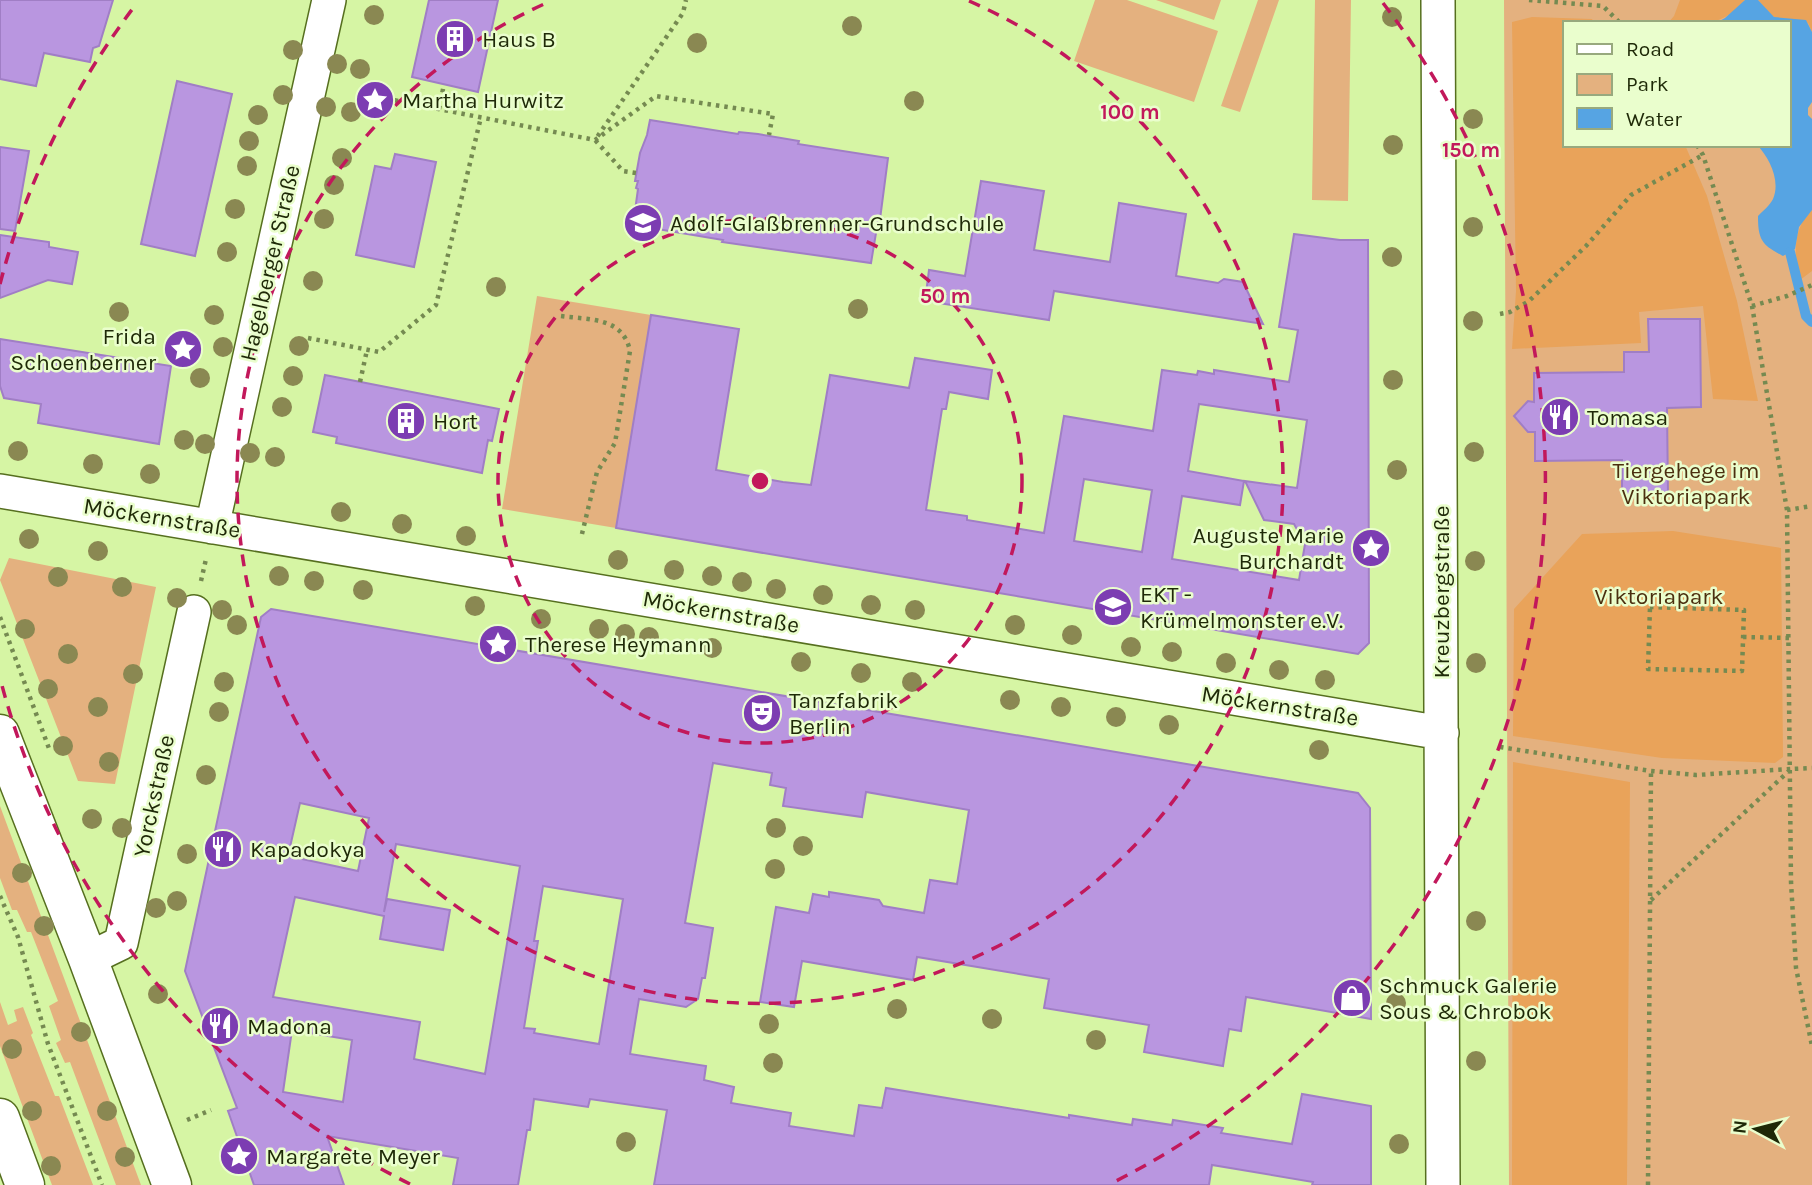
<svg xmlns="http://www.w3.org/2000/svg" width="1812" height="1185" viewBox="0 0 1812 1185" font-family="Karla,sans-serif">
  <rect width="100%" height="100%" fill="#d6f5a4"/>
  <path fill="#e4b17f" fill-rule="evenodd" d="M1095,0H1127L1218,31L1194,102L1074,61Z
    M1156,0H1221L1214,20Z
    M1258,0H1279L1240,112L1221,106Z
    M1315,0H1351L1348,201L1312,200Z
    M1504,0H1812V1185H1509ZM1565,23H1789V145H1565Z
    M537,296L651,315L616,528L502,509Z
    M9,558L156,587L115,784L78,781L0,580Z
    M0,806L141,1185H116L70,1062L65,1063L56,1043L61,1040L49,1006L58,1001L31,932H27L17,910H12L0,878Z
    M0,1002L8,1025L17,1021L14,1010L23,1007L33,1033L31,1035L55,1096H59L93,1185H52L0,1046Z"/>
  <path fill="#e9a35a" d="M1680,0H1745C1722,28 1701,23 1668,23L1674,16Z
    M1758,0H1812V32L1808,23C1798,19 1782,21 1774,17C1768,13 1763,5 1758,0Z
    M1532,17L1592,19L1594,23H1565V145H1685L1707,196L1737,301L1758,401L1713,399L1703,306L1639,312L1641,343L1512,349L1516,291L1512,22Z
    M1812,210V271L1800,280C1794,256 1792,228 1812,210Z
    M1673,531L1781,548L1783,757L1775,763L1662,758L1513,736L1514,609L1582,534Z
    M1513,762L1630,782L1627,1185H1512Z"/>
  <path fill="#56a4e3" d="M1745,0H1758L1774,17L1806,20L1812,32V102L1808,108V115L1812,119V210L1799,227L1795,249L1783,256C1762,245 1758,240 1758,216C1763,211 1770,205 1773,199C1781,181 1769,157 1757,145H1789V23H1716L1725,18Z"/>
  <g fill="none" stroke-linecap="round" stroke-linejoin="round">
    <path stroke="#56a4e3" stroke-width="10" d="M1790,252L1806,316L1812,322"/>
  </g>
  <path fill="#b996e0" stroke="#a07ec5" stroke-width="2" fill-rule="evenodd" d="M0,0H113L99,46L93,48L90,62L44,53L36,86L0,79Z
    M429,0H498L478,92L412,77Z
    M177,81L232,94L195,256L141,244Z
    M650,120L738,134L739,132L758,134L799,141L798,144L888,158L879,227H877L871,263L722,242L723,240L633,225L638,189L636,188L638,181H635L640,153L647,135Z
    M0,147L29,151L15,231L0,229Z
    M395,154L436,162L414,267L356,255L375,166L391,169Z
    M981,181L1044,191L1034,250L1110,262L1119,203L1186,214L1176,276L1218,283L1224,279L1243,282L1263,324L1054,291L1049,320L925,301L929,270L965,276Z
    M1294,234L1340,240H1368L1369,643L1358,654L616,528L651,315L739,329L716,470L783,482L811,485L830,375L909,388L915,358L992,370L988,399L949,392L946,409H942L926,510L967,516V520L1044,533L1064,416L1153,431L1162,370L1197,375L1198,371L1214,374V370L1289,382L1298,330L1279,327ZM1199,404L1307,420L1297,488L1245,481L1264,520L1294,524L1305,544L1299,580L1172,559L1182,496L1240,505L1244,481L1188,471ZM1084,479L1152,490L1142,552L1074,541Z
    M0,235L49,242V247L78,252L72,284L48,280L0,298Z
    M1648,319H1700L1701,407L1667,408L1668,495H1622V460L1535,461V432H1528L1514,416L1528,401L1534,402V373L1624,372V352H1649Z
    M0,339L171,366L159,444L38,423L41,404L4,398L0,386Z
    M325,375L499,409L492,441L488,440L482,473L336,443L337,437L313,432Z
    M271,609L1358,793L1370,808L1371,1019L1246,997L1241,1031L1229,1029L1223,1066L1144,1052L1149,1025L1044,1008L1049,979L917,957L913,980L802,961L794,1007L760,1002L776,907L809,913L813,894L829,897V892L879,900L883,906L924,913L930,880L957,884L969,810L866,792L862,817L783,806L786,788L770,785L772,773L713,763L685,923L713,928L705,978H702L698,999L686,1007L639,999L630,1054L706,1066L704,1080L734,1087L731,1103L791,1113L789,1126L854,1136L859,1105L882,1108L886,1088L1069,1118V1115L1132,1125L1133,1119L1172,1125L1173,1120L1223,1128L1221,1133L1292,1144L1302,1094L1371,1106V1185H1312L1313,1182L1212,1165L1209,1185H654L667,1110L590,1099L588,1107L534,1099L530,1130H527L518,1185H453L458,1158L327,1136L344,1185H254L228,1111L237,1108L185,971L261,617ZM300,803L369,818L358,871L288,856ZM396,844L520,866L485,1074L414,1059L420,1022L273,997L295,897L384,916L380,939L443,950L450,910L387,899L384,912ZM543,886L623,899L599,1044L534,1033L535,1029L524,1028L538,941H534ZM292,1030L352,1040L343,1102L283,1092Z"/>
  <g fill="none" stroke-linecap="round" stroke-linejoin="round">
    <g stroke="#566f1f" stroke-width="36">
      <path id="minor" d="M1438,0L1443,1185
        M0,491L1442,733
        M212,527L329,0
        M88,959L121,943L194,612"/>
    </g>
    <g stroke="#566f1f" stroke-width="41">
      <path id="secondary" d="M0,734L88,959L172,1185
        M0,1118L25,1185"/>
    </g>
    <path stroke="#758a51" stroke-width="4.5" stroke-dasharray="3.5 5" stroke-linecap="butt" d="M1529,0L1603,6L1620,23
      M378,97L595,140L656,96L773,114L769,135
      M439,109L444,84
      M1697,145L1703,155L1752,306L1787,510L1791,882L1796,968L1812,1046
      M636,173L623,171L595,140L683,13L686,0
      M1752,306L1787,296L1812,285
      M1500,314L1510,312L1529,301L1586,246L1631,195L1703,155
      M561,316C590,320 623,317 630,351L615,443L597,472L581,538
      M308,338L379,352L436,305L481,117
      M360,382L367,350
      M1787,510L1812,506
      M201,581L206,559
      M1650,607L1744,610L1742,671L1648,669Z
      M0,617L50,751
      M1743,637L1790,638
      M1500,747L1651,771L1696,775L1791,769
      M0,896L18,937L48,1044L102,1185
      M1651,900L1791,769L1812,768
      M187,1120L211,1110
      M1648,1185L1651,771"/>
    <use href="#minor" stroke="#fff" stroke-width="33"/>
    <use href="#secondary" stroke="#fff" stroke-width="38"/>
  </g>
  <g fill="#8a8852">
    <circle cx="374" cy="15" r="10"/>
    <circle cx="1392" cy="17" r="10"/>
    <circle cx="852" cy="26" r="10"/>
    <circle cx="697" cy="43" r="10"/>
    <circle cx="293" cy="50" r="10"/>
    <circle cx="337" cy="64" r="10"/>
    <circle cx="360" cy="69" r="10"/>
    <circle cx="283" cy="95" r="10"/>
    <circle cx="914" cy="101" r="10"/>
    <circle cx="326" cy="107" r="10"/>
    <circle cx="351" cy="112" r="10"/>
    <circle cx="258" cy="115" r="10"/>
    <circle cx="1473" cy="119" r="10"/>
    <circle cx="249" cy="141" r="10"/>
    <circle cx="1393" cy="145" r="10"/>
    <circle cx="342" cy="158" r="10"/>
    <circle cx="247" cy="166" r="10"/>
    <circle cx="334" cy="185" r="10"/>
    <circle cx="235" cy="209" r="10"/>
    <circle cx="324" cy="219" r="10"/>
    <circle cx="1473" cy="227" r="10"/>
    <circle cx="227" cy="252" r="10"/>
    <circle cx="1392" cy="257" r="10"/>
    <circle cx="313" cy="281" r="10"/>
    <circle cx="496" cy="287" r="10"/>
    <circle cx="858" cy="309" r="10"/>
    <circle cx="119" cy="312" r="10"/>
    <circle cx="214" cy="315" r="10"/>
    <circle cx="1473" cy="321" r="10"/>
    <circle cx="299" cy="346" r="10"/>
    <circle cx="223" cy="347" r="10"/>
    <circle cx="293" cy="376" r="10"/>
    <circle cx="200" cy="378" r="10"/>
    <circle cx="1393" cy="380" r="10"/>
    <circle cx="282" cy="407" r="10"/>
    <circle cx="184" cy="440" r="10"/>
    <circle cx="205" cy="444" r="10"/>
    <circle cx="18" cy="451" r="10"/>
    <circle cx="1474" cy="452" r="10"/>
    <circle cx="250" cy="453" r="10"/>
    <circle cx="275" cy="457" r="10"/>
    <circle cx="93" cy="464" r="10"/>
    <circle cx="1397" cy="470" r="10"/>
    <circle cx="150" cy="474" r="10"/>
    <circle cx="341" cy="512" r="10"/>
    <circle cx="402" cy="524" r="10"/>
    <circle cx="466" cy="536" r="10"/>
    <circle cx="29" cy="539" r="10"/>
    <circle cx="98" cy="551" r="10"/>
    <circle cx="618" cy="560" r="10"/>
    <circle cx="1475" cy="561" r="10"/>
    <circle cx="674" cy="570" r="10"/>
    <circle cx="279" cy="576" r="10"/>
    <circle cx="712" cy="576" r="10"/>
    <circle cx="58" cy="577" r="10"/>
    <circle cx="314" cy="581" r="10"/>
    <circle cx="742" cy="582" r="10"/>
    <circle cx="122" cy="587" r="10"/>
    <circle cx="776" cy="589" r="10"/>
    <circle cx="363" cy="590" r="10"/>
    <circle cx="823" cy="595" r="10"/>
    <circle cx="177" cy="598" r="10"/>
    <circle cx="871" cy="605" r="10"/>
    <circle cx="475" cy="606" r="10"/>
    <circle cx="222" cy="610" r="10"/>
    <circle cx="915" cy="610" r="10"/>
    <circle cx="541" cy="619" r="10"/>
    <circle cx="237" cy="625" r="10"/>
    <circle cx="1015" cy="625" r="10"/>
    <circle cx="25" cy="629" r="10"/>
    <circle cx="599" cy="629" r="10"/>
    <circle cx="625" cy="634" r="10"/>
    <circle cx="1072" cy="635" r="10"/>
    <circle cx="649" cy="637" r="10"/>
    <circle cx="1131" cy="647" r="10"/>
    <circle cx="712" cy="648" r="10"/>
    <circle cx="1172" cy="652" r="10"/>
    <circle cx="68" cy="654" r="10"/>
    <circle cx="801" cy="662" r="10"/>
    <circle cx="1226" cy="663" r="10"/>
    <circle cx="1476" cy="663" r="10"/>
    <circle cx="1279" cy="670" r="10"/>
    <circle cx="861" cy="673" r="10"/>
    <circle cx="133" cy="674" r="10"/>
    <circle cx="1325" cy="680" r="10"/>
    <circle cx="224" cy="682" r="10"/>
    <circle cx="912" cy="682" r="10"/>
    <circle cx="48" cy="689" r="10"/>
    <circle cx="1010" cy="700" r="10"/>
    <circle cx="98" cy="707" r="10"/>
    <circle cx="1061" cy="707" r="10"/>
    <circle cx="219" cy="712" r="10"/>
    <circle cx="1116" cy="717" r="10"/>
    <circle cx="1169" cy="725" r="10"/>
    <circle cx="63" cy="746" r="10"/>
    <circle cx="1319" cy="750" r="10"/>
    <circle cx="109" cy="762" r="10"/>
    <circle cx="206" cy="775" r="10"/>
    <circle cx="92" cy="819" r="10"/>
    <circle cx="122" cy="828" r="10"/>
    <circle cx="776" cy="828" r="10"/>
    <circle cx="803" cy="846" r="10"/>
    <circle cx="187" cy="854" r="10"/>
    <circle cx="775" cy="869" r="10"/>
    <circle cx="22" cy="873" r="10"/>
    <circle cx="177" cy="901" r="10"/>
    <circle cx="156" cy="908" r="10"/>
    <circle cx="1476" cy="921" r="10"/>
    <circle cx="44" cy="926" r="10"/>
    <circle cx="158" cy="994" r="10"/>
    <circle cx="1396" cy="1003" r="10"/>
    <circle cx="897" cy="1009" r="10"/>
    <circle cx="992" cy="1019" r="10"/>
    <circle cx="769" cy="1024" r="10"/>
    <circle cx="81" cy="1032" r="10"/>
    <circle cx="1096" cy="1040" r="10"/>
    <circle cx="12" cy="1049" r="10"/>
    <circle cx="1476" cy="1061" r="10"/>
    <circle cx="773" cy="1063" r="10"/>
    <circle cx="32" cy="1111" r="10"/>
    <circle cx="107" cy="1111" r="10"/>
    <circle cx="626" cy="1142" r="10"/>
    <circle cx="1399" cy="1144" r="10"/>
    <circle cx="125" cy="1157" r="10"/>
    <circle cx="51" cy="1166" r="10"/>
  </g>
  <g fill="none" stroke="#c2185b" stroke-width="3.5" stroke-dasharray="12 9">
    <circle cx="760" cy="481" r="262"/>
    <path d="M969 1A523 523 0 1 1 551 1"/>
    <path d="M410 1184A785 785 0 0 1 0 678M0 284A785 785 0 0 1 137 3M1383 3A785 785 0 0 1 1110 1184"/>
  </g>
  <defs>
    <g id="building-disc" transform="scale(2.0125)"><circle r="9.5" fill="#7c3db2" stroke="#eafecd"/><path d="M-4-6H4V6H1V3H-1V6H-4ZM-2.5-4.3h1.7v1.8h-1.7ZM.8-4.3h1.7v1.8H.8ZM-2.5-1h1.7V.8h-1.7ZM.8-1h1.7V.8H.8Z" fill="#fff"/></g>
    <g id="sight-disc" transform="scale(2.0125)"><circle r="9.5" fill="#7c3db2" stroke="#eafecd"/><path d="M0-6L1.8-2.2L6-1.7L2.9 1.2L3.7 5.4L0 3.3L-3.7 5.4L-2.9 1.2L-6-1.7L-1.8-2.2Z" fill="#fff"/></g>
    <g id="school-disc" transform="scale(2.0125)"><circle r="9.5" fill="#7c3db2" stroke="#eafecd"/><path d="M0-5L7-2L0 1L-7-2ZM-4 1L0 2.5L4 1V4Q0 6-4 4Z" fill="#fff"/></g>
    <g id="restaurant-disc" transform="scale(2.0125)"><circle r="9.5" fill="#7c3db2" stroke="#eafecd"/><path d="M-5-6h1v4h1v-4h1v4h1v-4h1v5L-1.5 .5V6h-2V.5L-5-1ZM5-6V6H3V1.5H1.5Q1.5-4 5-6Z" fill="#fff"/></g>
    <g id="theatre-disc" transform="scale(2.0125)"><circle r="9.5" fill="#7c3db2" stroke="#eafecd"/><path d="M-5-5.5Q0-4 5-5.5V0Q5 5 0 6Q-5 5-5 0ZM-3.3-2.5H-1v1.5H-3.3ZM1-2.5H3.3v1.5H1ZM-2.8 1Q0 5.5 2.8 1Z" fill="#fff"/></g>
    <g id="shop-disc" transform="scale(2.0125)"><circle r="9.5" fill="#7c3db2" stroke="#eafecd"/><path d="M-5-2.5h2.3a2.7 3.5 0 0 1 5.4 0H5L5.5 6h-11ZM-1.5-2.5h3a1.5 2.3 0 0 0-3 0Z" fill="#fff"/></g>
  </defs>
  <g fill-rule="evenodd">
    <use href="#building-disc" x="455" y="39"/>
    <use href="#sight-disc" x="375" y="100"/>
    <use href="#school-disc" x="643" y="223"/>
    <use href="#sight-disc" x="183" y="349"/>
    <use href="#restaurant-disc" x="1560" y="417"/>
    <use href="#building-disc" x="406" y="421"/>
    <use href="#sight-disc" x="1371" y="548"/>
    <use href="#school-disc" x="1113" y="607"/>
    <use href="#sight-disc" x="498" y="644"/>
    <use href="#theatre-disc" x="762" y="713"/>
    <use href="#restaurant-disc" x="223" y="849"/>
    <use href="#shop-disc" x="1352" y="998"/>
    <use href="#restaurant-disc" x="220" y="1026"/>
    <use href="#sight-disc" x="239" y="1156"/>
  </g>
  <g text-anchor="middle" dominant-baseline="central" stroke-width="5" stroke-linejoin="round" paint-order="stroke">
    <g font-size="23" fill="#1e2907" stroke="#eafecd" text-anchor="start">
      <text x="482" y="39">Haus B</text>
      <text x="402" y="100">Martha Hurwitz</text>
      <text x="670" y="223">Adolf-Glaßbrenner-Grundschule</text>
      <text x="156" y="336" text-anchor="end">Frida<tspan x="156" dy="26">Schoenberner</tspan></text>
      <text x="1587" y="417">Tomasa</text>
      <text x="433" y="421">Hort</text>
      <text x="1344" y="535" text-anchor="end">Auguste Marie<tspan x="1344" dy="26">Burchardt</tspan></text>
      <text x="1140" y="594">EKT -<tspan x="1140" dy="26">Krümelmonster e.V.</tspan></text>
      <text x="525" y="644">Therese Heymann</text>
      <text x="789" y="700">Tanzfabrik<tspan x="789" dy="26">Berlin</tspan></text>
      <text x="250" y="849">Kapadokya</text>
      <text x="1379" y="985">Schmuck Galerie<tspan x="1379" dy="26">Sous &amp; Chrobok</tspan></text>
      <text x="247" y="1026">Madona</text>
      <text x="266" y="1156">Margarete Meyer</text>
    </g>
    <g font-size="23" fill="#1e2907" stroke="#eafecd">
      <text transform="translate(270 263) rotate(-77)">Hagelberger Straße</text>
      <text transform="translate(162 518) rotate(9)">Möckernstraße</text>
      <text transform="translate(1441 592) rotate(-90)">Kreuzbergstraße</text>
      <text transform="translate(721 612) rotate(10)">Möckernstraße</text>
      <text transform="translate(1280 706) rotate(9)">Möckernstraße</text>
      <text transform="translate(154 796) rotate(-78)">Yorckstraße</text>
    </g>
    <g font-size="23" fill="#4b2f0f" stroke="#eafecd">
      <text x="1686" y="470">Tiergehege im<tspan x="1686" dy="26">Viktoriapark</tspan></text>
      <text x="1659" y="596">Viktoriapark</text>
    </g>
  </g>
  <circle cx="760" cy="481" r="10" fill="#c2185b" stroke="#eafecd" stroke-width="3.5"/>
  <g font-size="21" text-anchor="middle" font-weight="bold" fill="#c2185b" stroke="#eafecd" stroke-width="5" stroke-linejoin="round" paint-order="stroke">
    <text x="1130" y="119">100 m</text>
    <text x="1471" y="157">150 m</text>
    <text x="945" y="303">50 m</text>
  </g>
  <rect x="1563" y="21" width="228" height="126" fill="#eafecd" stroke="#98a97e" stroke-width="2"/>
  <rect x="1577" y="44" width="35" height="10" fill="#ffffff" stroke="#98a97e" stroke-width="2"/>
  <text x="1626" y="56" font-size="21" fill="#1e2907">Road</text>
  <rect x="1577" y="74" width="35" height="21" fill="#e4b17f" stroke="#98a97e" stroke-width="2"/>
  <text x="1626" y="91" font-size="21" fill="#1e2907">Park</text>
  <rect x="1577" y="108" width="35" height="21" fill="#56a4e3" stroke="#98a97e" stroke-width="2"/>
  <text x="1626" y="126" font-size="21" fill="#1e2907">Water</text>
  <g transform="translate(1756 1129) rotate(277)" stroke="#eafecd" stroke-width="5" paint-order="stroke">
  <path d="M0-5L12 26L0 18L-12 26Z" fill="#1e2907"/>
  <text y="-10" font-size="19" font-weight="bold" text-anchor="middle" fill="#1e2907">N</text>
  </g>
</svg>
